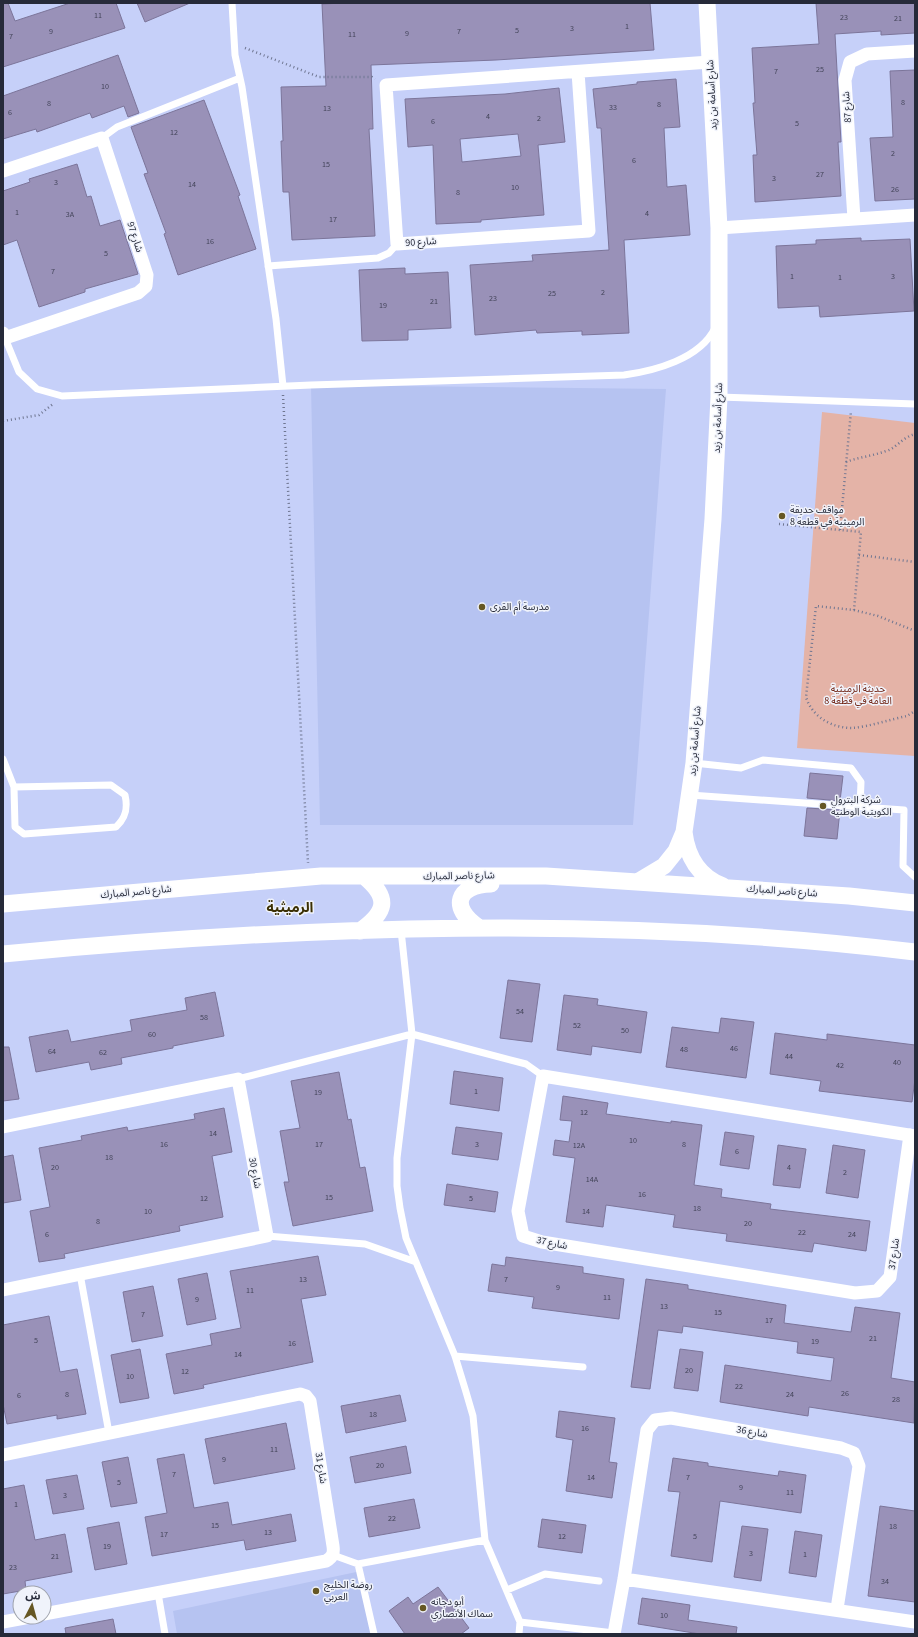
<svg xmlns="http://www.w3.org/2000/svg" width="918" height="1637" viewBox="0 0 918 1637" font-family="'Source Sans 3','Noto Sans Arabic',sans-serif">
  <rect width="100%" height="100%" fill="#c6d0f9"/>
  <path fill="#b6c3f1" d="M311,385L666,389L633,825H320Z
    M361,1571L374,1634H177L173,1611Z"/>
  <path fill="#e4b3a7" d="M822,412L915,423V756L797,748Z"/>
  <path fill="#9991b8" stroke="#7c759a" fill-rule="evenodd" d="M3,3H8L15,21L70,3H116L125,28L3,67Z
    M137,3H190L145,22Z
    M344,3H650L654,50L496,60L371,65L373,129H369L375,236L292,240L289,192H283L281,141H283L281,87L326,86L322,4Z
    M816,3H915V33L881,35V31L835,34L841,142H838L841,196L755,202L753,155H757L753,103H755L752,48L819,44Z
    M118,55L139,113L128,117L124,106L92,118L90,113L37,132L36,129L3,139V96Z
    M915,70V199L875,201L870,138L893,137L890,71Z
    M676,79L680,127L664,128L667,187L686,185L690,235L624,240L629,333L582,335V331L537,333L536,330L475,335L470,265L533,261L532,255L609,250L601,128H597L593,89L637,84V82Z
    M559,88L565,142L538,145L544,215L481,220V222L436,224L433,145L408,147L405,99L505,94ZM518,134L521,156L462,162L460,139Z
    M204,100L240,195L238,196L256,249L178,275L164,234L166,233L144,174L148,173L131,127Z
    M77,164L87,197L91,196L100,226L120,220L138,274L85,289V292L39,307L17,240L3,245V191L30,182L29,179Z
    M861,238V241L910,239L914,311L820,317L819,306L778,308L776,246L816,244V240Z
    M405,268V274L448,272L451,328L408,330V340L362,341L359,270Z
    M810,773L843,776L840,801L807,798Z
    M807,808L840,810L837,839L804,836Z
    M508,980L540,984L532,1042L500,1038Z
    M215,992L224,1036L173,1046V1048L121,1058L122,1064L91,1070L89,1062L36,1072L29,1037L68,1030L71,1042L132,1031L130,1020L187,1010L185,998Z
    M564,995L598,999L597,1005L647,1012L641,1053L592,1046L591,1055L557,1050Z
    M721,1018L754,1022L746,1078L666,1067L672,1027L719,1033Z
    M775,1033L827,1040V1034L915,1045V1079L912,1102L819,1091L821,1081L770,1074Z
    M3,1047H9L19,1099L3,1101Z
    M454,1071L503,1078L499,1111L450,1104Z
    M339,1072L348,1120L351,1119L360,1168L365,1167L373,1211L293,1226L284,1182H289L280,1131L300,1128L291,1081Z
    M563,1096L608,1103L606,1114L671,1123V1121L702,1125L694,1185L722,1189L721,1197L771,1204L770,1209L870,1221L866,1251L814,1243L812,1252L726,1241L727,1234L673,1227L675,1215L606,1205L603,1227L566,1222L575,1158L553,1155L555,1140L569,1142L572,1121L560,1120Z
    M224,1108L232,1152L212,1156L223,1217L179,1226L180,1231L64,1254L65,1258L39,1262L30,1211L50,1207L39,1148L82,1140L81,1136L127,1127L128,1131L195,1119L194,1114Z
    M456,1127L502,1133L498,1160L452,1154Z
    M725,1132L754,1136L749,1169L720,1165Z
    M778,1145L806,1149L800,1188L773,1185Z
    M833,1145L865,1150L858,1198L826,1193Z
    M13,1155L21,1200L3,1203V1157Z
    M447,1184L498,1192L495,1212L444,1205Z
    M318,1256L326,1295L301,1299L313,1362L203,1385L204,1388L174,1394L166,1354L212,1345L210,1334L241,1328L230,1271Z
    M506,1257L583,1267V1273L624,1279L619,1319L532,1308L534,1297L488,1291L492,1264L505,1266Z
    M207,1273L216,1319L187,1325L178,1279Z
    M646,1279L688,1285V1289L786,1305L784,1323L851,1332L855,1307L900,1313L891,1378L915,1382L914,1423L809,1407L808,1416L720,1402L725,1365L831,1381L834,1358L797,1353L798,1342L683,1326L682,1333L658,1330L650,1389L631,1387Z
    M153,1286L163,1336L132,1342L123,1292Z
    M49,1316L60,1372L77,1369L86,1414L57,1419V1415L7,1424L3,1404V1325Z
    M140,1349L149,1398L120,1403L111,1355Z
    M680,1349L703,1352L698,1391L674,1388Z
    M400,1395L406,1421L346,1433L341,1406Z
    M559,1411L615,1418L609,1462L617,1463L612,1498L566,1491L573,1440L556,1437Z
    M286,1423L295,1469L214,1484L205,1439Z
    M406,1446L411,1473L355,1483L350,1457Z
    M184,1454L194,1508L228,1502L232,1525L291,1514L296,1541L246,1550L244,1540L152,1556L145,1517L167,1513L157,1459Z
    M128,1457L137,1503L111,1507L102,1462Z
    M673,1458L708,1463V1466L778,1476L779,1471L806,1475L801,1513L720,1501L712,1562L671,1556L680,1492L668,1491Z
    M77,1475L84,1509L53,1514L46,1480Z
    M24,1485L35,1540L65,1534L72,1572L25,1581L26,1590L3,1594V1489Z
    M414,1499L420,1528L369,1537L364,1508Z
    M880,1506L915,1511V1602L868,1596Z
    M542,1519L586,1525L582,1553L538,1547Z
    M119,1522L127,1564L95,1570L87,1528Z
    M742,1526L768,1529L761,1581L734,1577Z
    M795,1531L822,1535L816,1577L789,1573Z
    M438,1587L469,1628L461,1634H405L389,1611L408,1597L413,1604Z
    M642,1598L690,1605L688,1620L737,1627L736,1634H700L638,1624Z
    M113,1619L116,1634H66L65,1628Z"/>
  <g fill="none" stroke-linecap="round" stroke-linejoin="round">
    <path stroke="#6f7691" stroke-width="2.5" stroke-dasharray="1 3" stroke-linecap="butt" d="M245,48L319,77H372L375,79
      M283,395L308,863
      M3,421L39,415L53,404
      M846,462C859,457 873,456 886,451C897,448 901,438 915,434
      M779,524L861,532L854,610L816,606L806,697C812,717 832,728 852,728C868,727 891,719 907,716L915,711
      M840,530L851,411
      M859,555L915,562
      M854,610L878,616L915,631"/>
    <path stroke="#fff" stroke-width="7" d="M232,3L235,55L242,87L276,319L283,386
      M102,138L117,127L240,78
      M268,266L378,258L389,253L397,244
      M5,338L19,372L37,389L62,396L311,385L624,375C654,371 700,359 715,328
      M719,397L915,404
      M3,759L14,787L15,827L24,834L116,827C126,818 128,808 125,795L111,785L14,787
      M694,763L741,768L763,760L851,768L861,782L860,807
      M690,795L904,810L903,866L915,877
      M401,930L412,1034L397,1158V1186L400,1208L406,1238L455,1356L466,1392L473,1416L485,1540L520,1622L519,1634
      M238,1079L412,1034L526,1064L543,1076
      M267,1236L365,1244L416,1262
      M80,1274L109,1433
      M455,1356L583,1367
      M333,1555L358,1564L485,1540
      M358,1564L374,1634
      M507,1590L545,1574L599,1581
      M158,1593L165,1634
      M520,1622L614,1633"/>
    <path stroke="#fff" stroke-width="13" d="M578,72L589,231L397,244L386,85L710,62
      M3,171L102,138L147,275L146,286L138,293L5,338L3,333
      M854,219L845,80L850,62L867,54L915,51
      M719,228L915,215
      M3,1127L238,1079L267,1236L3,1290
      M910,1135L890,1277L877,1291L855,1293L542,1242L523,1236L518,1211L543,1076L915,1136
      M3,1455L300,1394L306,1396L310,1401L333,1546C334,1553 333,1557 326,1561L44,1614
      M624,1579L915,1622
      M3,1622L30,1617
      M614,1634L624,1579L647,1430L655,1420L671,1418L841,1448L854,1453L859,1466L837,1609"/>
    <path stroke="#fff" stroke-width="17" d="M684,832C687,856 699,877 723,886
      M639,881L664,866L676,851L684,832L694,763L713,519L719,397V228L707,3
      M3,904L321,876H546L849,896L915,903
      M478,927C450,908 456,885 491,884
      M360,931C385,913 391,899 365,877
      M3,954C305,925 613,915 915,952"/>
  </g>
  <g fill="#665724" stroke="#f0f3fb" stroke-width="1.5">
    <circle cx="782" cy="516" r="4"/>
    <circle cx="482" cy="607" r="4"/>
    <circle cx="823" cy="806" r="4"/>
    <circle cx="316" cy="1591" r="4"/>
    <circle cx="423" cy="1608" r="4"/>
  </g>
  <g text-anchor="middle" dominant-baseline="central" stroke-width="3" stroke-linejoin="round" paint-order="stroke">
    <g font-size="8" fill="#434459">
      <text x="98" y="15">11</text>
      <text x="844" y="17">23</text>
      <text x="898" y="18">21</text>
      <text x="627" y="26">1</text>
      <text x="572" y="28">3</text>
      <text x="517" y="30">5</text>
      <text x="51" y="31">9</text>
      <text x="459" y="31">7</text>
      <text x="407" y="33">9</text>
      <text x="352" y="34">11</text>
      <text x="11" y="36">7</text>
      <text x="820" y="69">25</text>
      <text x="776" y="71">7</text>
      <text x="105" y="86">10</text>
      <text x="903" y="102">8</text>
      <text x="49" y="103">8</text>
      <text x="659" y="104">8</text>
      <text x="613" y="107">33</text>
      <text x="327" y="108">13</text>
      <text x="10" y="112">6</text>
      <text x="488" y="116">4</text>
      <text x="539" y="118">2</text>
      <text x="433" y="121">6</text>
      <text x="797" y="123">5</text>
      <text x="174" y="132">12</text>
      <text x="893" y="153">2</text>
      <text x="634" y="160">6</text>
      <text x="326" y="164">15</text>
      <text x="820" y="174">27</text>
      <text x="774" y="178">3</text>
      <text x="56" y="182">3</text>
      <text x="192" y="184">14</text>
      <text x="515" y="187">10</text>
      <text x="895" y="189">26</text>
      <text x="458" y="192">8</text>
      <text x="17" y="212">1</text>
      <text x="647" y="213">4</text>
      <text x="70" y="214">3A</text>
      <text x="333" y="219">17</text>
      <text x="210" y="241">16</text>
      <text x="106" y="253">5</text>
      <text x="53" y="271">7</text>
      <text x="792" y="276">1</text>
      <text x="893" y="276">3</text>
      <text x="840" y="277">1</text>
      <text x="603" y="292">2</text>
      <text x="552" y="293">25</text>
      <text x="493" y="298">23</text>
      <text x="434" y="301">21</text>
      <text x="383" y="305">19</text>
      <text x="520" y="1011">54</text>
      <text x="204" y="1017">58</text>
      <text x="577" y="1025">52</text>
      <text x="625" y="1030">50</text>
      <text x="152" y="1034">60</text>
      <text x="734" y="1048">46</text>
      <text x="684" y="1049">48</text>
      <text x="52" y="1051">64</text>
      <text x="103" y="1052">62</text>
      <text x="789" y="1056">44</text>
      <text x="897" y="1062">40</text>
      <text x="840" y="1065">42</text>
      <text x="476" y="1091">1</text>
      <text x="318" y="1092">19</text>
      <text x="584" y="1112">12</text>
      <text x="213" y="1133">14</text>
      <text x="633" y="1140">10</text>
      <text x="164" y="1144">16</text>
      <text x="319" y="1144">17</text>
      <text x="477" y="1144">3</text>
      <text x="684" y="1144">8</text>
      <text x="579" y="1145">12A</text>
      <text x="737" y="1151">6</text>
      <text x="109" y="1157">18</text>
      <text x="55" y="1167">20</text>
      <text x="789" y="1167">4</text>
      <text x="845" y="1172">2</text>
      <text x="592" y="1179">14A</text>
      <text x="642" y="1194">16</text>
      <text x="329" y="1197">15</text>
      <text x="204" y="1198">12</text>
      <text x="471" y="1198">5</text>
      <text x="697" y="1208">18</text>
      <text x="148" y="1211">10</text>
      <text x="586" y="1211">14</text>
      <text x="98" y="1221">8</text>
      <text x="748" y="1223">20</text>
      <text x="802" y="1232">22</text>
      <text x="47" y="1234">6</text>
      <text x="852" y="1234">24</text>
      <text x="303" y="1279">13</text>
      <text x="506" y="1279">7</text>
      <text x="558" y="1287">9</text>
      <text x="250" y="1290">11</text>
      <text x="607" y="1297">11</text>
      <text x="197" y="1299">9</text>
      <text x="664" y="1306">13</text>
      <text x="718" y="1312">15</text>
      <text x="143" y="1314">7</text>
      <text x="769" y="1320">17</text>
      <text x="873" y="1338">21</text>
      <text x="36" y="1340">5</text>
      <text x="815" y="1341">19</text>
      <text x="292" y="1343">16</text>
      <text x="238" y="1354">14</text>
      <text x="689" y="1370">20</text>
      <text x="185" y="1371">12</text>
      <text x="130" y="1376">10</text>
      <text x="739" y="1386">22</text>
      <text x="845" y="1393">26</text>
      <text x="67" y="1394">8</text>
      <text x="790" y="1394">24</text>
      <text x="19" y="1395">6</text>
      <text x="896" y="1399">28</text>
      <text x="373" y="1414">18</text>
      <text x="585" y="1428">16</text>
      <text x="274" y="1449">11</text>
      <text x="224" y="1459">9</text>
      <text x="380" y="1465">20</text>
      <text x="174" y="1474">7</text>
      <text x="591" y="1477">14</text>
      <text x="688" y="1477">7</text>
      <text x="119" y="1482">5</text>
      <text x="741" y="1487">9</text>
      <text x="790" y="1492">11</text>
      <text x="65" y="1495">3</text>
      <text x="16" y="1504">1</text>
      <text x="392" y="1518">22</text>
      <text x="215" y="1525">15</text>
      <text x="893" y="1526">18</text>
      <text x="268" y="1532">13</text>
      <text x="164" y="1534">17</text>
      <text x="562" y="1536">12</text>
      <text x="695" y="1536">5</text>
      <text x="107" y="1546">19</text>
      <text x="751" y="1553">3</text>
      <text x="805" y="1554">1</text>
      <text x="55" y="1556">21</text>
      <text x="13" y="1567">23</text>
      <text x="885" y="1581">34</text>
      <text x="664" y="1615">10</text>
    </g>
    <g font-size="10" fill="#262a39" stroke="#f0f3fb">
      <text transform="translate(712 95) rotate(-93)">شارع أسامة بن زيد</text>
      <text transform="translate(847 107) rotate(-94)">شارع 87</text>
      <text transform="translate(135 237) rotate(72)">شارع 97</text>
      <text transform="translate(421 242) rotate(-4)">شارع 90</text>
      <text transform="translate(718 418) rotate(-88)">شارع أسامة بن زيد</text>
      <text transform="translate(695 741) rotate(-86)">شارع أسامة بن زيد</text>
      <text transform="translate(459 876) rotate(-1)">شارع ناصر المبارك</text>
      <text transform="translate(782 891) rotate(4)">شارع ناصر المبارك</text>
      <text transform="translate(136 892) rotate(-5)">شارع ناصر المبارك</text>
      <text transform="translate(255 1173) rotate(79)">شارع 30</text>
      <text transform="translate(552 1243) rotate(12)">شارع 37</text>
      <text transform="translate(894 1254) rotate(-82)">شارع 37</text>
      <text transform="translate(752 1432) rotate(10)">شارع 36</text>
      <text transform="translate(321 1468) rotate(81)">شارع 31</text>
    </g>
    <g font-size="10" fill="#262a39" stroke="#f0f3fb" text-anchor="start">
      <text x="790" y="510">مواقف حديقة<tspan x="790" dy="12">الرميثية في قطعة 8</tspan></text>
      <text x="490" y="607">مدرسة أم القرى</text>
      <text x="831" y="800">شركة البترول<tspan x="831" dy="12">الكويتية الوطنية</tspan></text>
      <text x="324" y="1585">روضة الخليج<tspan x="324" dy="12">العربي</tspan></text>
      <text x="431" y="1602">أبو دجانه<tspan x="431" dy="12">سماك الأنصاري</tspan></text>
    </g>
    <g font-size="10" fill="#702313" stroke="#f0f3fb">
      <text x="858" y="689">حديثة الرميثية<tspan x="858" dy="12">العامة في قطعة 8</tspan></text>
    </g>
    <g font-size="14" font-weight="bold" fill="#3b3005" stroke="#f0f3fb">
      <text x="290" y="908">الرميثية</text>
    </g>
  </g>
  <rect width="918" height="1637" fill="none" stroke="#262a39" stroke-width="8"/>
  <g transform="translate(32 1605) rotate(6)"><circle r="19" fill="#f0f3fb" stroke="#9fa3ad"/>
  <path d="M0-3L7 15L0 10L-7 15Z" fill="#665724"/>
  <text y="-6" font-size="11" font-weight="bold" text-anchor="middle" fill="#262a39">ش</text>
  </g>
</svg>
